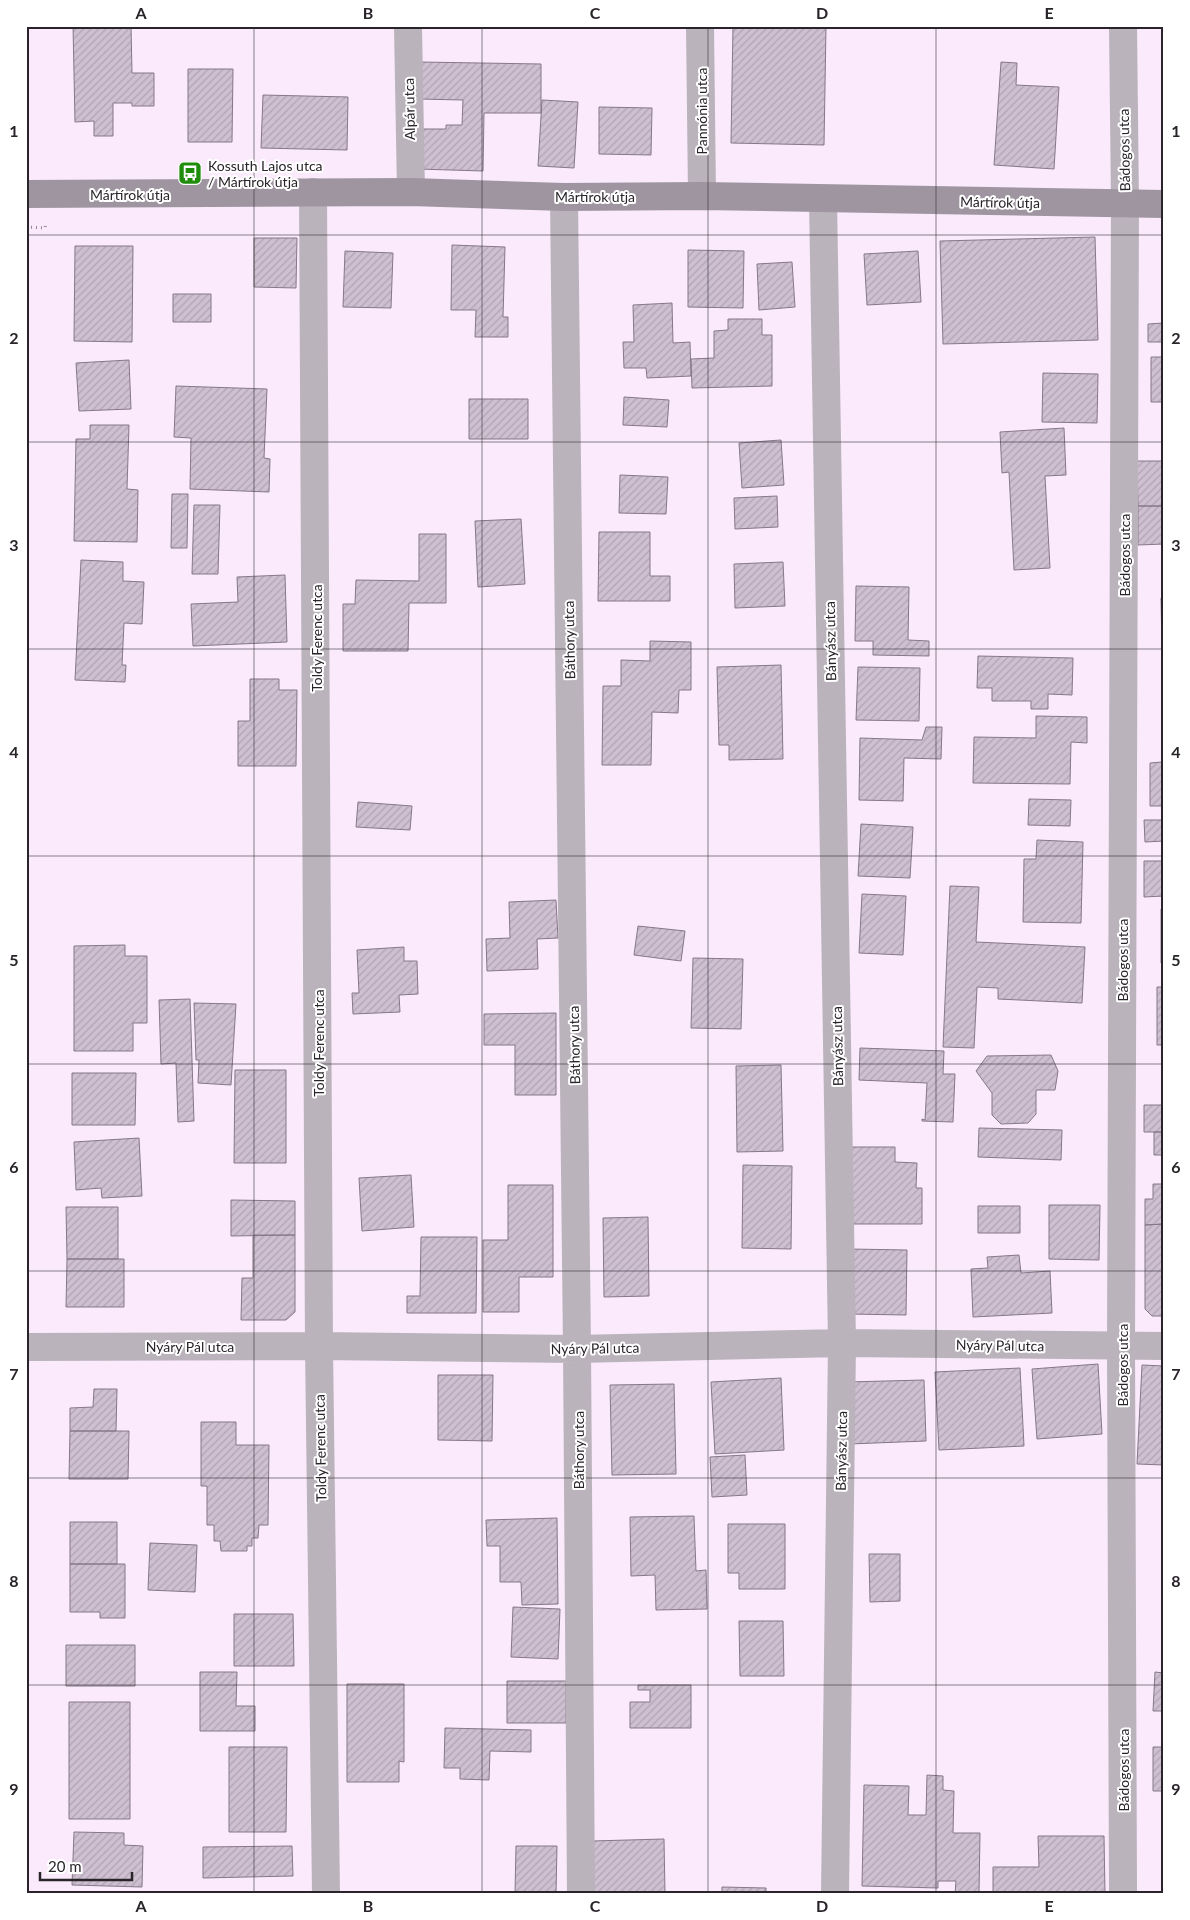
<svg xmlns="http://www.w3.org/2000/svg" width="1190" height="1920" font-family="Lato,sans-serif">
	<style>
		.building { fill: url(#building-hatch); stroke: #867888 }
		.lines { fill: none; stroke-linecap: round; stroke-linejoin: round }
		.path { stroke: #8f8591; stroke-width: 3; stroke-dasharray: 1 4; stroke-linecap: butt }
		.street { stroke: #bab3bb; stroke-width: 28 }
		.secondary { stroke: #9f95a1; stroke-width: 28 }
		.grid { fill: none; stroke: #29242a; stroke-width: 1; stroke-opacity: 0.55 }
		.labels { text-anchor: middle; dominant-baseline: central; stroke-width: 4; stroke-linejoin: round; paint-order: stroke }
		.street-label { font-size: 14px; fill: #29242a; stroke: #fff }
		.poi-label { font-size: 14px; fill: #29242a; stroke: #fff; text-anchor: start }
		.neatline { fill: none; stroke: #29242a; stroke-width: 2 }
		.grid-label { font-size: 16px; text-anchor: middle; font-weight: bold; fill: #29242a }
	</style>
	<defs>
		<pattern id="building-hatch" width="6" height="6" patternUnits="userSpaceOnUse" patternTransform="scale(1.25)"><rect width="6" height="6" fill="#cebfd1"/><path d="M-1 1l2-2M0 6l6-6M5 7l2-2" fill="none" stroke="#b1a4b4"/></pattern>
	</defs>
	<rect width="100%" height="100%" fill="#faeafc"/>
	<!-- building -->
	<path class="building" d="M 73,26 L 131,26 L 132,73 L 154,73 L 154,106 L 132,106 L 132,103 L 113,103 L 113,136 L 94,136 L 94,121 L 75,122 Z
		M 733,26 L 826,26 L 824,145 L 731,143 Z
		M 420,62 L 541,64 L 541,113 L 484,113 L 483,171 L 418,169 L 418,129 L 446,129 L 446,125 L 462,125 L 463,100 L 419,99 Z
		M 1001,62 L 1017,63 L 1016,85 L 1059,87 L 1054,169 L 994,165 Z
		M 188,69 L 233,69 L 232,142 L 188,142 Z
		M 263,95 L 348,97 L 347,150 L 261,148 Z
		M 542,100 L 578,102 L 574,168 L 538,166 Z
		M 599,107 L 652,108 L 651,155 L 599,154 Z
		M 1095,237 L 1098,340 L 943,344 L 940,241 Z
		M 254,238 L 297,238 L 296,288 L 254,287 Z
		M 452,245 L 505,247 L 503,317 L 508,317 L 508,337 L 475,337 L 476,310 L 451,310 Z
		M 75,246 L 133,246 L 132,342 L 74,341 Z
		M 688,250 L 744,251 L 743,308 L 688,307 Z
		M 345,251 L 393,253 L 391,308 L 343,307 Z
		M 918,251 L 921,302 L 867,305 L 864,254 Z
		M 792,262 L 795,307 L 759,310 L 757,264 Z
		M 173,294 L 211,294 L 211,322 L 173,322 Z
		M 672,303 L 673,343 L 690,342 L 691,376 L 647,378 L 646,368 L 624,368 L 623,342 L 634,342 L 633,305 Z
		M 728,319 L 762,319 L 762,335 L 772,335 L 772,386 L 692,388 L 691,359 L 714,358 L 714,331 L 728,330 Z
		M 1164,323 L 1164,342 L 1148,342 L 1148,324 Z
		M 1151,357 L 1164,357 L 1164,402 L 1151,402 Z
		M 129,360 L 131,409 L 79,411 L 76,363 Z
		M 1043,373 L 1098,374 L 1097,423 L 1042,422 Z
		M 176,386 L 267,389 L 264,458 L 270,459 L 269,492 L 190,489 L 191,438 L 174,437 Z
		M 624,397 L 669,400 L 667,427 L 623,425 Z
		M 469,399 L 528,399 L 528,439 L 469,439 Z
		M 90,425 L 129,425 L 127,489 L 138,490 L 137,542 L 74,541 L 76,439 L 90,439 Z
		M 1064,428 L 1066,475 L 1045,476 L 1050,568 L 1014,570 L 1009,472 L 1002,473 L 1000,432 Z
		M 781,440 L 784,485 L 742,488 L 739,443 Z
		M 1137,461 L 1164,461 L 1164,506 L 1138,506 Z
		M 620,475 L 668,477 L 666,514 L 619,513 Z
		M 172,494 L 188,494 L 187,548 L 171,548 Z
		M 777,496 L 778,527 L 735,529 L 734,498 Z
		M 194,505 L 220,505 L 218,574 L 192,574 Z
		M 1138,506 L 1164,506 L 1164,544 L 1138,545 Z
		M 521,519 L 525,584 L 478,587 L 475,521 Z
		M 599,532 L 650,532 L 650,576 L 670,576 L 670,601 L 598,601 Z
		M 419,534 L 446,534 L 446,603 L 409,603 L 408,651 L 343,651 L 343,604 L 355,604 L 356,580 L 419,581 Z
		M 81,560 L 123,562 L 123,581 L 144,582 L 142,624 L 124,623 L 122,665 L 126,665 L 125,682 L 75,680 Z
		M 783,562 L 785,606 L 735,608 L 734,564 Z
		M 285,575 L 287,642 L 193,646 L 191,604 L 238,602 L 237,577 Z
		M 856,586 L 909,587 L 908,640 L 929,641 L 929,656 L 873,655 L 873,641 L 855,641 Z
		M 1161,598 L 1164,598 L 1164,650 L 1162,650 Z
		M 650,641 L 691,642 L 691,690 L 679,690 L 678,713 L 652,712 L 651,765 L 602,765 L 603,686 L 621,686 L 621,660 L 650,661 Z
		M 978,656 L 1073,658 L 1072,695 L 1048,694 L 1048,709 L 1031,709 L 1031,701 L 992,701 L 992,688 L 977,688 Z
		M 781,665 L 783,759 L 729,760 L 729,745 L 719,745 L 717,667 Z
		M 858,667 L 920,668 L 919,721 L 856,720 Z
		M 250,679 L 279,679 L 279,690 L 297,690 L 296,766 L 238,766 L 238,721 L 250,721 Z
		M 1036,716 L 1087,717 L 1087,743 L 1071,742 L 1070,784 L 973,783 L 974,737 L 1036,738 Z
		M 926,727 L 942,727 L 941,759 L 904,758 L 903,801 L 859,800 L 860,738 L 922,740 Z
		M 1162,755 L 1164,806 L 1150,806 L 1150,763 L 1162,762 Z
		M 1029,799 L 1071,800 L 1070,826 L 1028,825 Z
		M 358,802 L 412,806 L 410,830 L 356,827 Z
		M 1144,820 L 1164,820 L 1164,841 L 1145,842 Z
		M 861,824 L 913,827 L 910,878 L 858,876 Z
		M 1037,840 L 1083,842 L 1081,923 L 1023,922 L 1024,859 L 1036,859 Z
		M 1144,861 L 1164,861 L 1164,896 L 1144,897 Z
		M 950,886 L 979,887 L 976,942 L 1085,947 L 1082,1003 L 998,999 L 998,988 L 977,987 L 974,1048 L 943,1047 Z
		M 862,894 L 906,896 L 903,955 L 859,953 Z
		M 556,900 L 558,938 L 537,939 L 538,969 L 487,971 L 486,939 L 510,938 L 509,902 Z
		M 1161,909 L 1164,909 L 1164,963 L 1161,963 Z
		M 638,926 L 685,931 L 681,961 L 634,955 Z
		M 125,945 L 125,956 L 147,956 L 147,1023 L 133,1023 L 133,1051 L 74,1051 L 74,946 Z
		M 404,947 L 404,961 L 417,961 L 418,994 L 399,995 L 400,1012 L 353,1014 L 352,993 L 359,993 L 357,950 Z
		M 693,958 L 743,959 L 741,1029 L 691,1028 Z
		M 1157,987 L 1164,987 L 1164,1045 L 1157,1045 Z
		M 190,999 L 194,1121 L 178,1122 L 176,1063 L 161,1064 L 159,1000 Z
		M 194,1003 L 236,1004 L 231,1085 L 198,1083 L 199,1060 L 196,1060 Z
		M 556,1013 L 556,1095 L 515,1095 L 515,1045 L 484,1045 L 484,1014 Z
		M 860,1048 L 944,1051 L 943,1074 L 955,1074 L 953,1122 L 922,1121 L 922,1119 L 925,1120 L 927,1083 L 859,1080 Z
		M 1051,1055 L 1058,1071 L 1055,1090 L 1036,1090 L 1036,1114 L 1028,1123 L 1001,1124 L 992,1115 L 992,1093 L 976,1071 L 987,1056 Z
		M 781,1065 L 783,1151 L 737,1152 L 736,1066 Z
		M 235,1070 L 286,1070 L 286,1163 L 234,1163 Z
		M 72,1073 L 136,1073 L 135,1125 L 72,1125 Z
		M 1144,1105 L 1164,1105 L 1164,1132 L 1144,1132 Z
		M 979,1128 L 1062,1130 L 1061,1160 L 978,1157 Z
		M 1154,1132 L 1164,1132 L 1164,1172 L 1162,1155 L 1154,1155 Z
		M 139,1138 L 142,1196 L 102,1198 L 101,1188 L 76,1190 L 74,1142 Z
		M 847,1147 L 895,1147 L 895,1162 L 917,1163 L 916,1188 L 922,1188 L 922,1224 L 847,1224 Z
		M 743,1165 L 792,1166 L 791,1249 L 742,1248 Z
		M 411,1175 L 414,1227 L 362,1231 L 359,1178 Z
		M 1153,1184 L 1164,1184 L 1164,1224 L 1145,1225 L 1145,1199 L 1153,1199 Z
		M 508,1185 L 553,1185 L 553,1277 L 519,1277 L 519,1312 L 483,1312 L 483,1240 L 508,1240 Z
		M 231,1200 L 295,1201 L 295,1235 L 231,1236 Z
		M 1049,1205 L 1100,1205 L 1099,1260 L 1049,1259 Z
		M 978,1206 L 1020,1206 L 1020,1233 L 978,1233 Z
		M 66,1207 L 118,1207 L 118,1259 L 67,1259 Z
		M 648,1217 L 649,1296 L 604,1297 L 603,1218 Z
		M 1164,1224 L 1164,1316 L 1152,1316 L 1145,1309 L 1145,1225 Z
		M 253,1235 L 295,1235 L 295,1312 L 286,1320 L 241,1320 L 242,1278 L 253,1278 Z
		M 421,1237 L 477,1237 L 476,1313 L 407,1313 L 407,1296 L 420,1296 Z
		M 850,1249 L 907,1250 L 906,1315 L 849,1314 Z
		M 1019,1255 L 1021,1273 L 1050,1271 L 1052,1313 L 973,1317 L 971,1269 L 988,1268 L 987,1257 Z
		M 67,1259 L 124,1259 L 124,1307 L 66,1307 Z
		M 1098,1364 L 1102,1434 L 1037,1439 L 1032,1369 Z
		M 1142,1365 L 1164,1366 L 1164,1465 L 1137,1464 Z
		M 1020,1368 L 1024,1446 L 939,1450 L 935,1372 Z
		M 438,1375 L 493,1375 L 492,1441 L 438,1440 Z
		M 781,1378 L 784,1450 L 715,1454 L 711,1382 Z
		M 924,1380 L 926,1441 L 849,1444 L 847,1382 Z
		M 674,1384 L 676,1474 L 612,1475 L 610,1385 Z
		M 94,1389 L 117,1389 L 116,1431 L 70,1431 L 70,1408 L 93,1407 Z
		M 201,1422 L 236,1422 L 236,1445 L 269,1445 L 268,1525 L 259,1525 L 258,1538 L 252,1538 L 252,1546 L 247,1546 L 247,1551 L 221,1551 L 220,1541 L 214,1541 L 214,1525 L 207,1525 L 207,1486 L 201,1486 Z
		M 70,1431 L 129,1431 L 128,1479 L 69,1479 Z
		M 745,1455 L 747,1495 L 712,1497 L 710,1457 Z
		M 694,1516 L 696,1571 L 706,1570 L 707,1609 L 656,1610 L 655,1575 L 631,1576 L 630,1517 Z
		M 557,1518 L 558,1604 L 522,1605 L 521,1582 L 500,1582 L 500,1546 L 487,1546 L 486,1520 Z
		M 70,1522 L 117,1522 L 117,1564 L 70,1564 Z
		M 728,1524 L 785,1524 L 785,1589 L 739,1589 L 739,1573 L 728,1573 Z
		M 150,1543 L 197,1545 L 195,1592 L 148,1590 Z
		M 869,1554 L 900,1554 L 900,1601 L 870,1602 Z
		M 70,1564 L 125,1564 L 125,1618 L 100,1618 L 100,1612 L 70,1612 Z
		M 513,1607 L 560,1609 L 558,1659 L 511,1657 Z
		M 234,1614 L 293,1614 L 294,1666 L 234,1666 Z
		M 739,1621 L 783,1621 L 784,1676 L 740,1676 Z
		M 66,1645 L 135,1645 L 135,1686 L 66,1686 Z
		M 200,1672 L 237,1672 L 236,1706 L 255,1706 L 255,1731 L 200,1731 Z
		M 1155,1672 L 1164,1673 L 1164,1711 L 1153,1711 Z
		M 507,1681 L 566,1681 L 566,1723 L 507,1723 Z
		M 347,1684 L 404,1684 L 404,1762 L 399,1761 L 399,1782 L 347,1782 Z
		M 638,1685 L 691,1685 L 691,1728 L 630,1728 L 630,1702 L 650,1702 L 650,1690 L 638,1690 Z
		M 69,1702 L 130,1702 L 130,1819 L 69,1819 Z
		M 445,1728 L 531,1730 L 531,1752 L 490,1751 L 489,1780 L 460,1779 L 460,1768 L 444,1768 Z
		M 1164,1729 L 1164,1791 L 1153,1791 L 1153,1747 L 1163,1747 Z
		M 229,1747 L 287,1747 L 286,1832 L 229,1832 Z
		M 927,1775 L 943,1776 L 943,1790 L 954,1791 L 953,1833 L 980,1833 L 979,1894 L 955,1894 L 956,1881 L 938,1881 L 938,1888 L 862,1886 L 864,1785 L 909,1786 L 908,1815 L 926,1815 Z
		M 74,1832 L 124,1833 L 124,1845 L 143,1846 L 142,1887 L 72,1885 Z
		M 1038,1836 L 1104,1836 L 1105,1894 L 993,1894 L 993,1867 L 1039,1867 Z
		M 664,1839 L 665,1894 L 594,1894 L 592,1841 Z
		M 292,1846 L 293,1876 L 203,1878 L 203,1847 Z
		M 516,1846 L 557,1846 L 556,1894 L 515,1894 Z
		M 722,1887 L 766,1888 L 766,1894 L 722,1894 Z"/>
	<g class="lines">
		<!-- path -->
		<path class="path" d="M 26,227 L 45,228 L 46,223"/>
		<!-- street -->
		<path class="street" d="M 408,26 L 411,192
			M 700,26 L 702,196
			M 313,192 L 319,1346 L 326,1894
			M 564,197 L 577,1349 L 581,1894
			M 823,199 L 842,1343 L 835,1894
			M 26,1347 L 319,1346 L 577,1349 L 842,1343 L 1164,1346
			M 1123,1894 L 1121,1346 L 1125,204 L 1123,26"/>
		<!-- secondary -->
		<path class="secondary" d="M 26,194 L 411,192 L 564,197 L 702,196 L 1164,204"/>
	</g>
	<!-- grid -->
	<path class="grid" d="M 254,26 L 254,1894M 482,26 L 482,1894M 708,26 L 708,1894M 936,26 L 936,1894M 26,235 L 1164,235M 26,442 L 1164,442M 26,649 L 1164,649M 26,856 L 1164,856M 26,1064 L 1164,1064M 26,1271 L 1164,1271M 26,1478 L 1164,1478M 26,1685 L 1164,1685"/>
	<!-- icons -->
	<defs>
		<g id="bus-square" transform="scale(1.25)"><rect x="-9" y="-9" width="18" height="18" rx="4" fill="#208c0c" stroke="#fff"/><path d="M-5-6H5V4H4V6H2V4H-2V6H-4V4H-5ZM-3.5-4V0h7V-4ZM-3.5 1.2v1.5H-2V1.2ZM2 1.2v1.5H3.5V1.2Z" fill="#fff"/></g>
	</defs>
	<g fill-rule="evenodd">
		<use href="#bus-square" x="190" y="173"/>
	</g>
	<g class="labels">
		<!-- street labels -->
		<g class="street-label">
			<text transform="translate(409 109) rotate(-91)">Alpár utca</text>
			<text transform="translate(701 111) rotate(-90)">Pannónia utca</text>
			<text transform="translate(1124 150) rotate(-91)">Bádogos utca</text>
			<text x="130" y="194">Mártírok útja</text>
			<text x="595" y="196">Mártírok útja</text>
			<text transform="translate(1000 202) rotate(1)">Mártírok útja</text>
			<text transform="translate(1124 555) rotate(-90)">Bádogos utca</text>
			<text transform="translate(316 638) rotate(-90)">Toldy Ferenc utca</text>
			<text transform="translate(569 640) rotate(-91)">Báthory utca</text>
			<text transform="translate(830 641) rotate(-91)">Bányász utca</text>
			<text transform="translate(1122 960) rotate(-90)">Bádogos utca</text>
			<text transform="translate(318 1043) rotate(-90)">Toldy Ferenc utca</text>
			<text transform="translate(574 1045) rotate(-91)">Báthory utca</text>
			<text transform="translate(837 1046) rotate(-91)">Bányász utca</text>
			<text transform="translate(1000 1345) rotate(1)">Nyáry Pál utca</text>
			<text x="190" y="1346">Nyáry Pál utca</text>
			<text transform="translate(595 1348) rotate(-1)">Nyáry Pál utca</text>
			<text transform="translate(1122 1365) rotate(-90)">Bádogos utca</text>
			<text transform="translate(320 1448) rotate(-91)">Toldy Ferenc utca</text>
			<text transform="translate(578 1450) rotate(-90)">Báthory utca</text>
			<text transform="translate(841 1451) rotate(-89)">Bányász utca</text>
			<text transform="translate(1123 1770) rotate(-90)">Bádogos utca</text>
		</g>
		<!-- poi labels -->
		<g class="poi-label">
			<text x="208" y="165">Kossuth Lajos utca<tspan x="208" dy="16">/ Mártírok útja</tspan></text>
		</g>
	</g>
	<!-- border -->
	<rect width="1190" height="1920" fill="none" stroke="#ffffff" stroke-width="55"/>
	<!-- scale -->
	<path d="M40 1872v8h92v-8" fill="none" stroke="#29242a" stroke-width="2.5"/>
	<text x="48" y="1872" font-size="15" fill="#29242a" stroke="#ffffff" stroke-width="4" paint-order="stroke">20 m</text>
	<rect x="28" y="28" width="1134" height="1864" class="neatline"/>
	<g class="grid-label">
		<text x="141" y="19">A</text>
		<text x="368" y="19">B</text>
		<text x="595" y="19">C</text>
		<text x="822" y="19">D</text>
		<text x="1049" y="19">E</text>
		<text x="14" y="137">1</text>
		<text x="1176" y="137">1</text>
		<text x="14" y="344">2</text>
		<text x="1176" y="344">2</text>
		<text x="14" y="551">3</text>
		<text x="1176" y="551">3</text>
		<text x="14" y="758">4</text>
		<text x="1176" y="758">4</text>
		<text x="14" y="966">5</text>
		<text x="1176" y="966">5</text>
		<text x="14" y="1173">6</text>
		<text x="1176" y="1173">6</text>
		<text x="14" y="1380">7</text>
		<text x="1176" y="1380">7</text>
		<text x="14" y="1587">8</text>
		<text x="1176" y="1587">8</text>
		<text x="14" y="1795">9</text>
		<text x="1176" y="1795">9</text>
		<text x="141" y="1912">A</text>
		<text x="368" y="1912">B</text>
		<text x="595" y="1912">C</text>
		<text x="822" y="1912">D</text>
		<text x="1049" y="1912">E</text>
	</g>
</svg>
